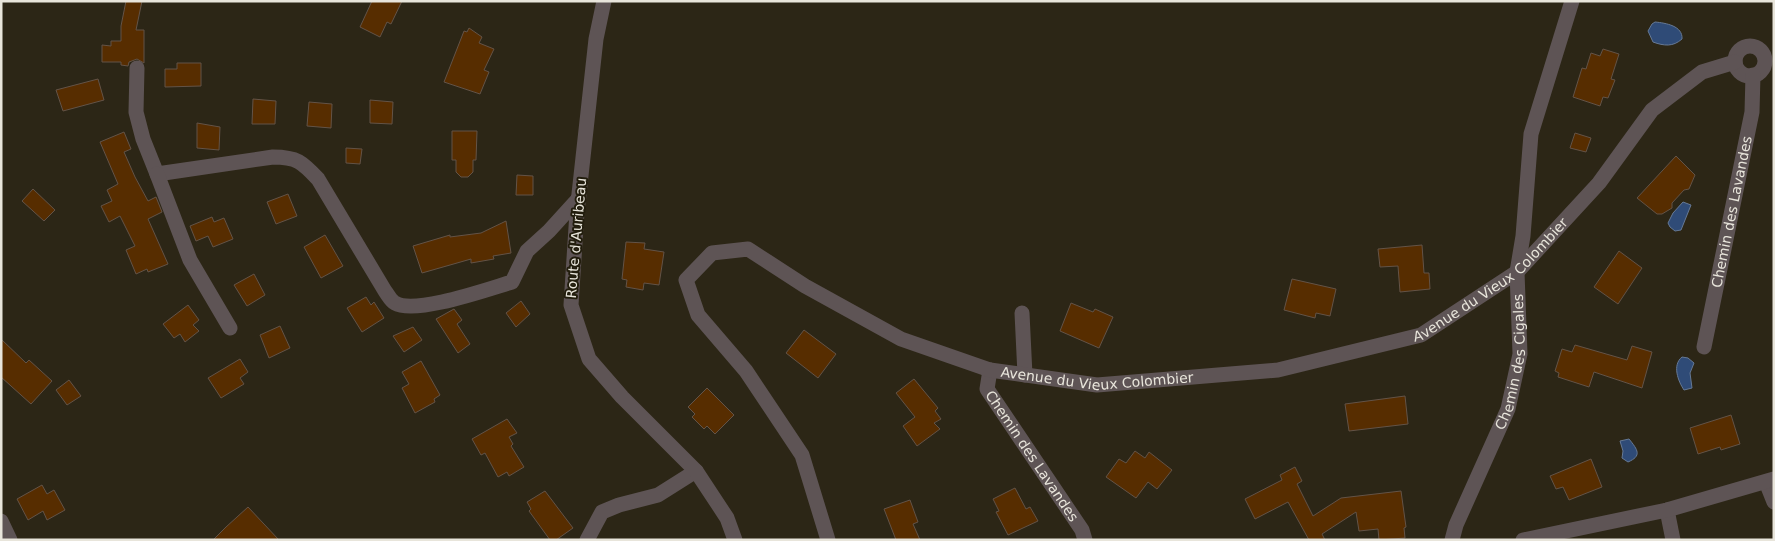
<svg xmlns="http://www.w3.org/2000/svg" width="1775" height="541" font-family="'DejaVu Sans',sans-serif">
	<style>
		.water { fill: #2f4b77; stroke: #667995 }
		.building { fill: #572d00; stroke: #635347 }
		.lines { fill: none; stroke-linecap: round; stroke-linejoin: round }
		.minor { stroke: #5e5455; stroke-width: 15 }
		.tertiary { stroke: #5e5455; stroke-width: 15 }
		.labels { text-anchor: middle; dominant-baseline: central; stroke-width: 4; stroke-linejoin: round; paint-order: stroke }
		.street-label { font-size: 14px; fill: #e8e5db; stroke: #221d0d }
	</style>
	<rect width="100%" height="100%" fill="#2c2616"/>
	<!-- water -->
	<path class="water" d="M 1655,22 C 1666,23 1683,26 1682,39 C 1673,47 1664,46 1653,42 L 1648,31 L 1652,24 Z
		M 1683,202 L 1691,205 L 1681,230 L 1675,231 L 1670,227 L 1668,223 L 1673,213 Z
		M 1682,357 L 1688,358 L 1694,363 L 1690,373 L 1692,388 L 1684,390 C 1678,381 1672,365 1682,357 Z
		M 1629,439 C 1638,450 1642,456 1628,462 L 1622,458 L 1623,451 L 1620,441 Z"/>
	<!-- building -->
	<path class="building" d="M 126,1 L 142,1 L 136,30 L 144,30 L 144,63 L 137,59 L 129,62 L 128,66 L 121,65 L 121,62 L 102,62 L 102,45 L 111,46 L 111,41 L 121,41 L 121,26 Z
		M 372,1 L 402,1 L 391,24 L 387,22 L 380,37 L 360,27 Z
		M 469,28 L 482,37 L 479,43 L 494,49 L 484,70 L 489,72 L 480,94 L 444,82 L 464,31 L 467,32 Z
		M 1603,49 L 1619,54 L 1611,79 L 1615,80 L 1608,98 L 1603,97 L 1600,106 L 1573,97 L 1582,68 L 1586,69 L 1591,53 L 1600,56 Z
		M 177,63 L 201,63 L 201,86 L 165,87 L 165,69 L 177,69 Z
		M 98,79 L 104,100 L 63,111 L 56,90 Z
		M 253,99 L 276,101 L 275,124 L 252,124 Z
		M 370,100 L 393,102 L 392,124 L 370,123 Z
		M 309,102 L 332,104 L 331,128 L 307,126 Z
		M 197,123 L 220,127 L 219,150 L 197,148 Z
		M 452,131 L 477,131 L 476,160 L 473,160 L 473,172 L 468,177 L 461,177 L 456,172 L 456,160 L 452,160 Z
		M 124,132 L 131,149 L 124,152 L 135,177 L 148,201 L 156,197 L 162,212 L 148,219 L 168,264 L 148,272 L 147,269 L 136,274 L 126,250 L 135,246 L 120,216 L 109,222 L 101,206 L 112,201 L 107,190 L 118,184 L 100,142 Z
		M 1575,133 L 1591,138 L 1586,152 L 1570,148 Z
		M 346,148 L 362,149 L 360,164 L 346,163 Z
		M 1676,156 L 1695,175 L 1689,189 L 1684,190 L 1672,203 L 1672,208 L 1662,214 L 1657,214 L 1637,198 Z
		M 517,175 L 533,176 L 533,195 L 516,195 Z
		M 33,189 L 55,210 L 44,221 L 22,201 Z
		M 288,194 L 297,216 L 276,224 L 267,202 Z
		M 212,217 L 214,222 L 224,218 L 233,239 L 213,247 L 208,236 L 196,241 L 190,226 Z
		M 506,221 L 511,253 L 493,256 L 494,259 L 471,263 L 471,259 L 422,273 L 413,246 L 450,235 L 450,237 L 481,233 Z
		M 325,235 L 343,266 L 321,278 L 304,247 Z
		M 626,242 L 645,243 L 644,249 L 664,252 L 659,285 L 644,283 L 643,290 L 626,287 L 627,280 L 622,279 Z
		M 1422,245 L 1424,273 L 1429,273 L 1430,289 L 1400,292 L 1398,266 L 1380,267 L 1378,249 Z
		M 1619,251 L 1642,268 L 1618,304 L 1594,287 Z
		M 254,274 L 265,295 L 247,306 L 234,285 Z
		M 1292,279 L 1336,289 L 1330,316 L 1316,313 L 1315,318 L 1284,310 Z
		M 366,297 L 371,305 L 374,302 L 384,318 L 362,332 L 347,308 Z
		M 521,301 L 530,314 L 516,327 L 506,313 Z
		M 1071,303 L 1093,312 L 1095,309 L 1113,317 L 1099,348 L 1060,331 Z
		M 188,305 L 199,320 L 193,325 L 199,331 L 185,342 L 180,334 L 174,338 L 163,324 Z
		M 454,309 L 462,320 L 457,324 L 470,344 L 458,353 L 436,319 Z
		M 280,326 L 290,348 L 269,358 L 260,335 Z
		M 413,327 L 422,340 L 404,352 L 393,336 Z
		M 804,330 L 836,354 L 818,378 L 786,353 Z
		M 1,339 L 26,363 L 29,360 L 52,381 L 31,404 L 1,377 Z
		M 1575,345 L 1627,360 L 1632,346 L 1652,352 L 1642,388 L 1594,372 L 1589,387 L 1558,377 L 1559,373 L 1555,371 L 1562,349 L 1572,352 Z
		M 240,359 L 248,372 L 240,378 L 244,384 L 221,398 L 208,378 Z
		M 421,361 L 440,395 L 434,399 L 435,402 L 415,413 L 402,388 L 409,384 L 402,372 Z
		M 914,379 L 938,408 L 935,411 L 941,419 L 934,423 L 940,429 L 917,446 L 903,426 L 915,417 L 896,393 Z
		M 69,380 L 81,396 L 67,405 L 56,390 Z
		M 707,388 L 734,415 L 715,434 L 707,426 L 704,429 L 692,417 L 695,414 L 688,407 Z
		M 1405,396 L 1408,424 L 1349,431 L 1345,404 Z
		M 1731,415 L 1740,444 L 1721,450 L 1720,447 L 1698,454 L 1690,428 Z
		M 507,419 L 517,433 L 509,437 L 513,444 L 511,446 L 524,467 L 509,476 L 507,472 L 498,477 L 485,453 L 481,455 L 472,439 Z
		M 1135,451 L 1145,458 L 1149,452 L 1172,470 L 1157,489 L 1148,482 L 1136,498 L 1106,477 L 1119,459 L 1126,463 Z
		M 1591,459 L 1602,487 L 1569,500 L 1563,487 L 1556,489 L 1550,476 Z
		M 1295,467 L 1302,481 L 1297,484 L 1313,516 L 1341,498 L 1401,491 L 1406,527 L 1404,528 L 1405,538 L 1379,540 L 1378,529 L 1359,531 L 1356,512 L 1322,534 L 1325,540 L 1309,540 L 1288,502 L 1255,519 L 1245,499 L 1282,480 L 1280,475 Z
		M 42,485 L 47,494 L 54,490 L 65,510 L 47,520 L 43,511 L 28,520 L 17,499 Z
		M 1015,488 L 1026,509 L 1030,507 L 1038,521 L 1008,535 L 996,512 L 999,511 L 993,499 Z
		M 545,491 L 573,528 L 556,540 L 550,540 L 529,511 L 531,509 L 527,502 Z
		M 910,500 L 918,522 L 913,524 L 920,540 L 896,540 L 884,509 Z
		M 248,507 L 279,540 L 213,540 L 226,527 Z"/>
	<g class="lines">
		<!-- minor -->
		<g class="minor">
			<circle cx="1750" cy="61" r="15"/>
			<path d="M 137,68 L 136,112 L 143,139 L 157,174 L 273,157 C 297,157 302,162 318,179 L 385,291 C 388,295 391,301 395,303 C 415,315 488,289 512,282 L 527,251 L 549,231 L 579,198"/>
			<path d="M 157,174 L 190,260 L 230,328"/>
			<path d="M 1022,313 L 1025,375"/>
			<path id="s1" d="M 1704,347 L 1752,112 L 1753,75"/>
			<path id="s2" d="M 990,370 L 987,389 L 1082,530 L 1085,540"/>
			<path d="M 1766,482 L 1774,502"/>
			<path d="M 1667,510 L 1673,540"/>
			<path d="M 1,521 L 10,540"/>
			<path d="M 587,540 L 602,512 L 619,505 L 658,495 L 696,471"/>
			<path id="s3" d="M 828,540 L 802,455 L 746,371 L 698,315 L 686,280 L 712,253 L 748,249 L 805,286 L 901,339 L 990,370 L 1097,385 L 1278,370 L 1421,335 L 1517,272 L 1599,183 L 1652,110 L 1702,72 L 1735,62"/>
			<path id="s4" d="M 1452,540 L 1456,525 L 1508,409 L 1520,354 L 1517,272 L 1523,236 L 1531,134 L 1572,1"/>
			<path d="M 1523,540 L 1667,510 L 1774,479"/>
		</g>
		<!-- tertiary -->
		<path class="tertiary" d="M 604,1 L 596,39 L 577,212 L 571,305 L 589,359 L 622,397 L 696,471 L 727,518 L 735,540"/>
	</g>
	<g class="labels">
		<!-- street labels -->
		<g class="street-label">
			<text stroke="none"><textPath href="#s1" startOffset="138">Chemin des Lavandes</textPath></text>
			<text transform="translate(576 238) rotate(-85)">Route d'Auribeau</text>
			<text stroke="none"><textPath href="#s3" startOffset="1172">Avenue du Vieux Colombier</textPath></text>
			<text stroke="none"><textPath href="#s4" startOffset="190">Chemin des Cigales</textPath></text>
			<text stroke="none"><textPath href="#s3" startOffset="754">Avenue du Vieux Colombier</textPath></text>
			<text stroke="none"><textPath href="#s2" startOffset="100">Chemin des Lavandes</textPath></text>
		</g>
	</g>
	<!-- border -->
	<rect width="1775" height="541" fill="none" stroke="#e8e5db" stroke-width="5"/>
</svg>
